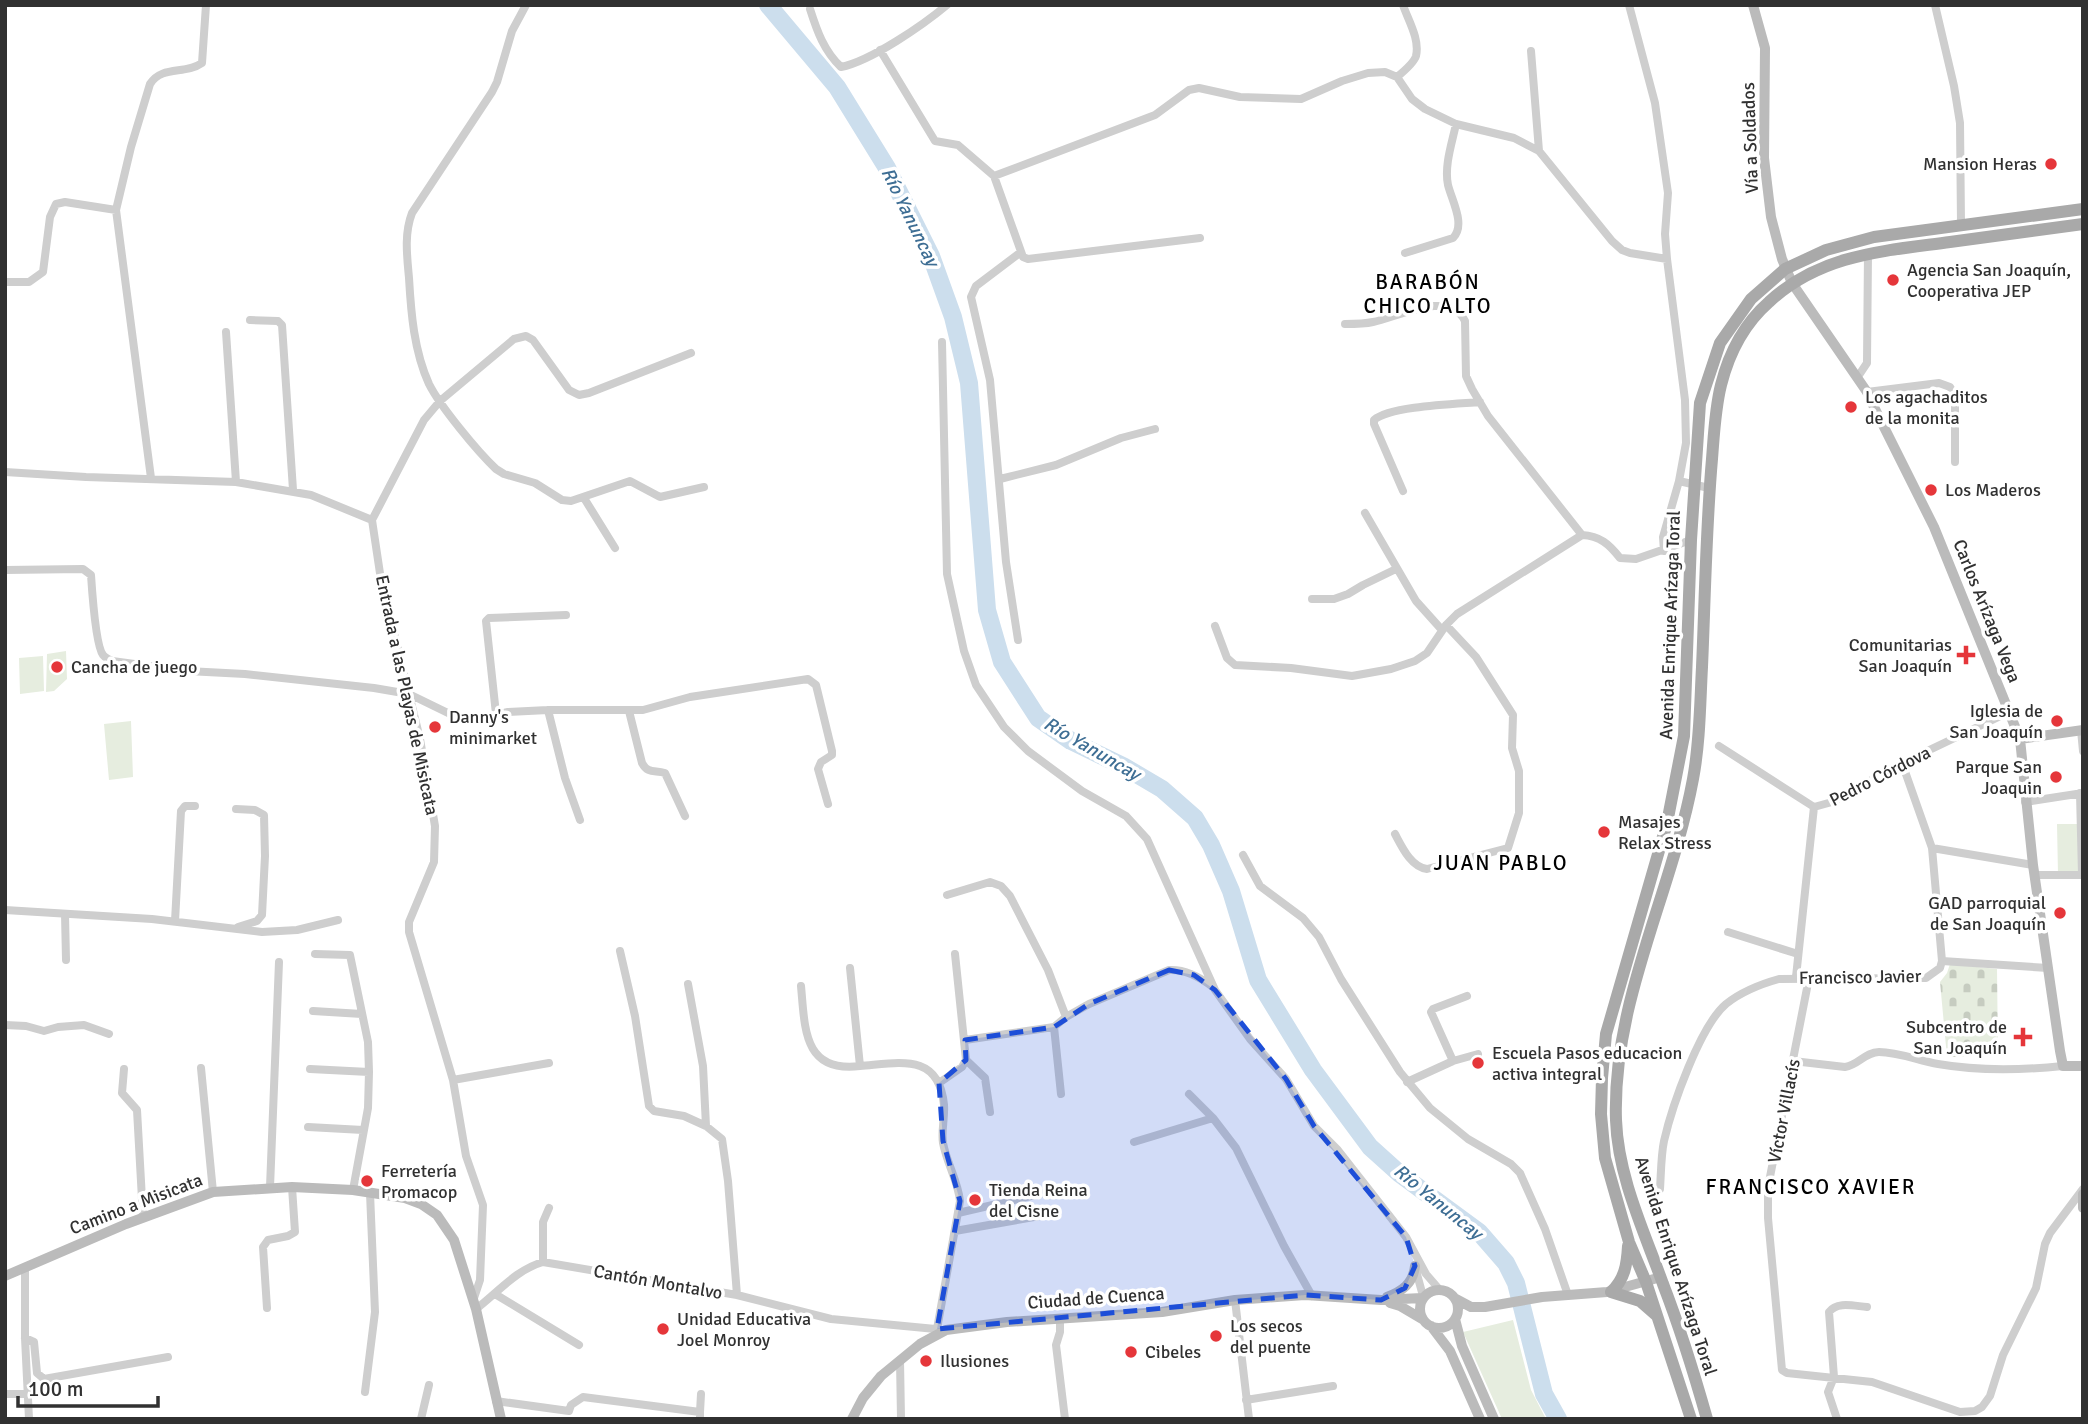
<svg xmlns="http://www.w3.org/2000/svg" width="2088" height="1424" font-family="Signika,sans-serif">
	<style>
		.green { fill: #e6eddf }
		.cemetery { fill: url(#cemetery-stones) }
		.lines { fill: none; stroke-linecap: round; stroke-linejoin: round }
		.river { stroke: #ccdeed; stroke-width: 18 }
		.street { stroke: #cecece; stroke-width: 8 }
		.secondary { stroke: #bbb; stroke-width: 10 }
		.primary { stroke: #a9a9a9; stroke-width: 12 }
		.marked { fill: #1d4ed8; fill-opacity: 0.2; stroke: #1d4ed8; stroke-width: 5; stroke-dasharray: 14 9; stroke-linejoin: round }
		.poi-dot { fill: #e5363a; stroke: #fff; stroke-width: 2.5 }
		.labels { text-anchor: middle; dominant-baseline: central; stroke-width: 7; stroke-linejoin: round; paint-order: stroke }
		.street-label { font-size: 18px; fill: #313131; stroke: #fff }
		.poi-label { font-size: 18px; fill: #313131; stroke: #fff; text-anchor: start }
		.water-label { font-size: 19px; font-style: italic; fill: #3e6e94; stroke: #fff }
		.quarter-label { font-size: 21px; letter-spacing: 2px; fill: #000; stroke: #fff }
	</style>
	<defs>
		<pattern id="cemetery-stones" width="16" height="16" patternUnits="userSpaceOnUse" patternTransform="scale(1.75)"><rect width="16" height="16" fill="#e6eddf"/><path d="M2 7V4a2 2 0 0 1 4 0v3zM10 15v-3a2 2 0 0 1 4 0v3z" fill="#c6ccc0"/></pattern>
	</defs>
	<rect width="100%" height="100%" fill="#fff"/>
	<!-- green -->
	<path class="green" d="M 66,651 L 67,679 L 54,691 L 46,692 L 47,654 Z
		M 43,656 L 44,691 L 20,694 L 19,658 Z
		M 131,721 L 133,777 L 109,780 L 104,724 Z
		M 2057,824 L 2079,824 L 2082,873 L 2058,875 Z
		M 1513,1320 L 1531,1390 L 1546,1419 L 1502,1419 L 1463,1332 Z"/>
	<!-- cemetery -->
	<path class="cemetery" d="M 1950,964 L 1997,969 L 1998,1056 L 1947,1057 L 1940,982 L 1947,973 Z"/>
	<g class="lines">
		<!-- river -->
		<path class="river" d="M 768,5 L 837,87 L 887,168 L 931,256 L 953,317 L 969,383 L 987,610 L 1002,662 L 1038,718 L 1071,741 L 1123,766 L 1162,789 L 1195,818 L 1211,845 L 1231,891 L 1258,980 L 1313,1070 L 1370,1147 L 1400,1174 L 1479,1232 L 1506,1263 L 1516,1283 L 1544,1394 L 1558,1419"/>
		<!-- street -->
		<path class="street" d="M 526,5 L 512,31 L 497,82 L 492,92 L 412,213 C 404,234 407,256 409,278 C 411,313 414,351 429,384 C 440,406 477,451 496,469 L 504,474 L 535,483 L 562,500 L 571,501 L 630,481 L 660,497 L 704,487
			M 1629,5 L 1655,103 L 1668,193 L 1665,234 L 1667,259 L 1685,400 L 1686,443 L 1679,481 L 1709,488
			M 1935,5 L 1954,86 L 1960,123 L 1961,224
			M 810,9 C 817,31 824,51 841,67 C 871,61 923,25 947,5
			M 880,50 L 935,141 L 958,145 L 994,176 L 1155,115 L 1189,90 L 1199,88 L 1240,97 L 1301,99 L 1342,81 L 1368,73 L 1385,72 L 1397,77 L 1412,99 L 1425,109 L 1456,124 L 1514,138 L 1539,151 L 1612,241 L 1622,250 L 1630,253 L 1667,259
			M 1531,51 L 1539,151
			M 1397,77 C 1403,72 1414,63 1416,56 C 1420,39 1408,20 1403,5
			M 994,176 L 1023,257 L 1028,259 L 1200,238
			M 116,210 L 151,478
			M 1405,253 L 1453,238 C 1466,225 1452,201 1448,185 C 1444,166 1452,143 1456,124
			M 5,282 L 29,282 L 43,272 L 50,217 L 56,204 L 65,202 L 116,210 L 131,147 L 150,84 C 162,65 185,75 202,63 L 206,5
			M 250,320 L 278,321 L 282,325 L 293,490
			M 1345,324 C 1354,324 1364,324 1373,322 C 1398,317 1450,289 1465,321 L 1466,376 L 1472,389 L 1488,416 L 1582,535
			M 226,332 L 236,482
			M 942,342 L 947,574 L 964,651 L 976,685 L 1004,727 L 1028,751 L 1082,791 L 1126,816 L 1147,839 L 1215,990 L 1250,1039 L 1286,1079 L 1314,1126 L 1337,1149 L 1406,1237 L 1426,1274 L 1439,1289
			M 1857,378 L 1867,363 L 1868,253
			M 1867,392 L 1939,383 L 1950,387 L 1955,396 L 1955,462
			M 5,472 L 86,477 L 236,482 L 311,495 L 372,520
			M 1000,479 L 1056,465 L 1121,438 L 1155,429
			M 1403,491 L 1374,424 L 1374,420 C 1390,406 1457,404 1480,402
			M 584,498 L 615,548
			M 1365,513 L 1416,601 L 1442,630
			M 1664,551 L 1663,537 L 1679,481
			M 5,570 L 83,569 L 91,575 C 92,590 96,646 103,655 C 105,658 109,659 112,661 L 187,671 L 245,674 L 374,688 L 409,694 L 448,713 L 465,717 L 482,718 L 508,712 L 548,710 L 643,710 L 690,697 L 808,679 L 816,685 L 832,751 L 832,755 L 821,762 L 818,769 L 828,804
			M 1312,599 L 1334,599 L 1348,594 L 1363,585 L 1396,569
			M 1215,626 L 1227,658 L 1235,665 L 1291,668 L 1352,676 L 1391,669 L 1415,661 L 1427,653 L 1446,625 L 1457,614 L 1582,535 C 1600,536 1609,544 1620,558 L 1636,559 L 1691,540
			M 1018,640 L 1006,562 L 990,380 L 971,297 L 976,286 L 1021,252
			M 548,710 L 565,778 L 580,820
			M 629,711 L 642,763 C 648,774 654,770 665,773 L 685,816
			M 496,714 L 486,621 L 489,618 L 566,615
			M 2081,730 L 2083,751
			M 1719,746 L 1814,807 L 1832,802 L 1902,763 L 2009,712
			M 2025,802 L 2083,793
			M 236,809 L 255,810 L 264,815 L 265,856 L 262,915 L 257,921 L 238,927
			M 1395,834 C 1402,847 1411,867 1427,869 L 1508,848 L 1519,813 L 1519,771 L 1512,748 L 1513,715 L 1476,657 L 1446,625
			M 1932,848 L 2033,865
			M 1243,855 L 1260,886 L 1303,918 L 1319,937 L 1341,979 L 1400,1072 L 1430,1108 L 1468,1139 L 1511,1164 L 1520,1173 L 1545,1229 L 1568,1295
			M 2034,875 L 2082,875 L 2080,793
			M 947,895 L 990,882 L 1001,886 L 1010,896 L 1048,970 L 1066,1017 L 1054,1027 L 965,1040
			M 5,910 L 152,919 L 262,932 L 297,930 L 338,920
			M 65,914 L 66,960
			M 175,921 L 181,811 L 185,806 L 195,806
			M 1728,932 L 1798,954
			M 620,951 L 635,1016 L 649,1106 L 654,1111 L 684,1116 L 706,1126 L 722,1139 L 728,1181 L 737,1295
			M 315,954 L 350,955 L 368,1042 L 369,1072 L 368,1108 L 353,1190
			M 1942,961 L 2048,968
			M 850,968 L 860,1066 C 899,1063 939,1052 944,1105 C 945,1118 941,1131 943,1143 C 947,1164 958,1181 960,1201 L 937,1329
			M 1796,977 L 1814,807
			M 1809,978 L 1768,1187 L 1768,1218 L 1782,1370 L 1787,1373 L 1872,1382 L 1960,1412 L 1975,1411 L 1982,1407 L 1990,1396 L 2003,1355 L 2036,1288 L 2045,1244 L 2050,1233 L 2083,1189
			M 688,984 L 703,1066 L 706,1126
			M 801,986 C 805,1028 803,1073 860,1066
			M 313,1011 L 362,1014
			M 1066,1017 L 1089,1004 L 1169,970 C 1185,969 1200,977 1213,987
			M 5,1025 L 26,1026 L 44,1031 L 58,1027 L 84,1025 L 109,1034
			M 1054,1027 L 1061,1094
			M 966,1060 L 985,1078 L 990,1112
			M 1453,1061 L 1431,1012 L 1433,1009 L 1467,996
			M 1793,1061 L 1845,1067 C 1859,1065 1865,1052 1879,1052 C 1899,1052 1919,1061 1938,1064 C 1978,1071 2023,1070 2063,1066
			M 201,1068 L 213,1192
			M 124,1069 L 122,1093 L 137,1110 L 143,1217
			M 310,1069 L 369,1072
			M 453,1080 L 549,1063
			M 1407,1082 L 1453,1061 L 1478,1054
			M 939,1083 L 962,1067 L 966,1060 L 955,954
			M 1189,1094 L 1213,1118 L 1236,1148 L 1284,1246 L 1312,1296
			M 308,1127 L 363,1130
			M 1134,1142 L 1213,1118
			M 270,1187 L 279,962
			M 1660,1189 C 1661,1174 1661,1155 1664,1141 C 1672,1106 1700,1026 1726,1004 C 1741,992 1761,984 1779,979 L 1926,978 L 1940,968 L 1942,961 L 1932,848 L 1902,763
			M 958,1213 L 1044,1193
			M 955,1231 L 1051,1214
			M 543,1262 L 543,1222 L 549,1208
			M 1415,1267 L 1423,1296
			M 25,1269 L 25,1338 L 29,1419
			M 495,1294 L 579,1345
			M 1235,1300 L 1249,1419
			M 473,1301 L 480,1280 L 483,1205 L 466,1156 L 453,1080 L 409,932 L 409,922 L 434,862 L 435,826 L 420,739 L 381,580 L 372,520 L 424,420 L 440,401 L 514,339 L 526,336 L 533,340 L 569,390 L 579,395 L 589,393 L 691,353
			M 267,1308 L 263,1247 L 268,1240 L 288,1236 L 295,1232 L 292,1187
			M 476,1309 C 497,1293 517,1269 543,1262 L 737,1295 L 831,1319 L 946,1330
			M 1060,1319 L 1060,1332 L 1056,1345 L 1065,1419
			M 25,1338 L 34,1342 L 37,1373 L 44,1379 L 168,1357
			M 900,1360 L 901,1419
			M 365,1392 L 375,1312 L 370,1193
			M 5,1394 L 26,1394
			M 1246,1400 L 1333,1386
			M 496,1401 L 569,1411
			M 569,1411 L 571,1405 L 583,1397 L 700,1412 L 700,1419
			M 700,1412 L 701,1394
			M 421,1419 L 429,1385
			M 1837,1419 L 1828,1392 L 1834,1377 L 1829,1312 C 1837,1301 1854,1306 1867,1307"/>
		<!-- secondary -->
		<path class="secondary" d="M 1753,5 L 1765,48 L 1764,158 L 1771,217 L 1782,259 L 1792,283 L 1867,392 L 1875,409 L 1934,527 L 2020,739 L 2033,865 L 2060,1051 L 2063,1066 L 2083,1066
			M 2020,739 L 2083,730
			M 2083,1194 L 2083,1208
			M 5,1276 L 126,1224 L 213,1192 L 292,1187 L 353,1190 L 405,1198 L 421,1204 L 437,1215 L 454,1240 L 476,1309 L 501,1419
			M1420 1309a19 19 0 1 1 38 0a19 19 0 1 1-38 0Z
			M 1387,1297 C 1402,1291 1413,1284 1415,1266
			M 1456,1299 L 1471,1307 L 1485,1307 L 1542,1297 L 1607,1292 L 1661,1277
			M 1390,1303 L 1400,1306 L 1422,1319
			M 1455,1319 L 1462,1346 L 1494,1419
			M 1431,1326 L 1450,1351 L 1480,1419
			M 852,1419 L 863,1398 L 881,1376 L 920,1344 L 946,1330 L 1007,1322 L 1162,1312 L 1235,1300 L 1305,1295 L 1381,1300 L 1422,1298"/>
		<!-- primary -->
		<path class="primary" d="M 1611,1292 L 1640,1301 L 1656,1315
			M 1611,1292 C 1625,1279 1627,1264 1628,1246
			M 1691,1419 L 1646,1282 L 1629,1242 L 1605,1158 L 1601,1114 L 1602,1078 L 1606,1034 L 1667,823 L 1684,736 L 1691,540 L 1700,403 L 1720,343 L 1751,299 L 1785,269 L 1826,250 L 1874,237 L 2083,209
			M 1707,1419 C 1694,1373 1680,1328 1663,1284 C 1644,1231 1618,1177 1616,1120 C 1612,1001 1672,893 1693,779 C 1700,742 1700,704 1702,667 C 1705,598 1706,528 1712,459 C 1714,434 1715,409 1721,385 C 1729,353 1745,323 1769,302 C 1821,254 1884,251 1950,242 C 1994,236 2038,230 2083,224"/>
	</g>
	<!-- marked area -->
	<path class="marked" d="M 1169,970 L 1194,975 L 1215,990 L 1286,1079 L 1314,1126 L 1406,1237 L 1415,1266 L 1405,1288 L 1381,1300 L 1305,1295 L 937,1329 L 960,1201 L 943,1141 L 939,1083 L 966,1060 L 965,1040 L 1054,1027 L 1089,1004 Z"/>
	<!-- markers -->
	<g class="poi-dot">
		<circle cx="2051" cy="164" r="7"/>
		<circle cx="1893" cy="280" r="7"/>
		<circle cx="1851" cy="407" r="7"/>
		<circle cx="1931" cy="490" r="7"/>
		<path d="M1962.5 644.5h7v7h7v7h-7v7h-7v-7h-7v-7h7z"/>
		<circle cx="57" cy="667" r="7"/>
		<circle cx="2057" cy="721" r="7"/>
		<circle cx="435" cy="727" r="7"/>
		<circle cx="2056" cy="777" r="7"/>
		<circle cx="1604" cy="832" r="7"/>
		<circle cx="2060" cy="913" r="7"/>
		<path d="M2019.5 1026.5h7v7h7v7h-7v7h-7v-7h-7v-7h7z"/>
		<circle cx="1478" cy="1063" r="7"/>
		<circle cx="367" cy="1181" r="7"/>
		<circle cx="975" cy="1200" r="7"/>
		<circle cx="663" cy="1329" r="7"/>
		<circle cx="1216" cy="1336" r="7"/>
		<circle cx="1131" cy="1352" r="7"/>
		<circle cx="926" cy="1361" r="7"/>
	</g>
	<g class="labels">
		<!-- street labels -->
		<g class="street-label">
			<text transform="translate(1750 138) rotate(-92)">Vía a Soldados</text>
			<text transform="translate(1987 611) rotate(68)">Carlos Arízaga Vega</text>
			<text transform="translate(1670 625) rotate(-88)">Avenida Enrique Arízaga Toral</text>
			<text transform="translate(407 695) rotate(78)">Entrada a las Playas de Misicata</text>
			<text transform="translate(1880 776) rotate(-27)">Pedro Córdova</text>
			<text transform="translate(1860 977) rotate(-1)">Francisco Javier</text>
			<text transform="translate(1784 1111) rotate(-79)">Víctor Villacís</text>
			<text transform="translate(136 1204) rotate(-21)">Camino a Misicata</text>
			<text transform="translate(1676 1266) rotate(72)">Avenida Enrique Arízaga Toral</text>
			<text transform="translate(658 1282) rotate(10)">Cantón Montalvo</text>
			<text transform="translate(1096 1298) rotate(-4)">Ciudad de Cuenca</text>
		</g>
		<!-- poi labels -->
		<g class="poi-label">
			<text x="2037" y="164" text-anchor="end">Mansion Heras</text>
			<text x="1907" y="270">Agencia San Joaquín,<tspan x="1907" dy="21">Cooperativa JEP</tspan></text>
			<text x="1865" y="397">Los agachaditos<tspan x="1865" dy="21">de la monita</tspan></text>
			<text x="1945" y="490">Los Maderos</text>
			<text x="1952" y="645" text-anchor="end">Comunitarias<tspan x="1952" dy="21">San Joaquín</tspan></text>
			<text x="71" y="667">Cancha de juego</text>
			<text x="2043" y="711" text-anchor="end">Iglesia de<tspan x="2043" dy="21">San Joaquín</tspan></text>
			<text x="449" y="717">Danny's<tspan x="449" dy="21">minimarket</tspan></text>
			<text x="2042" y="767" text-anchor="end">Parque San<tspan x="2042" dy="21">Joaquin</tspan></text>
			<text x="1618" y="822">Masajes<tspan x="1618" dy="21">Relax Stress</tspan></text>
			<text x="2046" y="903" text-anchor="end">GAD parroquial<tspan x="2046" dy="21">de San Joaquín</tspan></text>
			<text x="2007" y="1027" text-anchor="end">Subcentro de<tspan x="2007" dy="21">San Joaquín</tspan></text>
			<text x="1492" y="1053">Escuela Pasos educacion<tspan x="1492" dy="21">activa integral</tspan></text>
			<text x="381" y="1171">Ferretería<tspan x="381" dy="21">Promacop</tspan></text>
			<text x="989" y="1190">Tienda Reina<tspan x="989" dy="21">del Cisne</tspan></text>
			<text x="677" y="1319">Unidad Educativa<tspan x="677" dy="21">Joel Monroy</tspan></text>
			<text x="1230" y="1326">Los secos<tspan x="1230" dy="21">del puente</tspan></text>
			<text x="1145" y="1352">Cibeles</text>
			<text x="940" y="1361">Ilusiones</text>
		</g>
		<!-- water labels -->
		<g class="water-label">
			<text transform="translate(910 217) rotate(64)">Río Yanuncay</text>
			<text transform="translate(1092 749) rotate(30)">Río Yanuncay</text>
			<text transform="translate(1438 1202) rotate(39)">Río Yanuncay</text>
		</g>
		<!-- quarter labels -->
		<g class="quarter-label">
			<text x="1428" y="282">BARABÓN<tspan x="1428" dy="24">CHICO ALTO</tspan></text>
			<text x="1501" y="863">JUAN PABLO</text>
			<text x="1811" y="1187">FRANCISCO XAVIER</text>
		</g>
	</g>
	<!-- border -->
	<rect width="2088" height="1424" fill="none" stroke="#313131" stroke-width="14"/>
	<!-- scale -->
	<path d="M18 1396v10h140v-10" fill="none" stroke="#313131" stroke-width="3.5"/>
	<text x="28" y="1396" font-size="21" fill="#313131" stroke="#ffffff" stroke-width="5" paint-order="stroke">100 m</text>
</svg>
